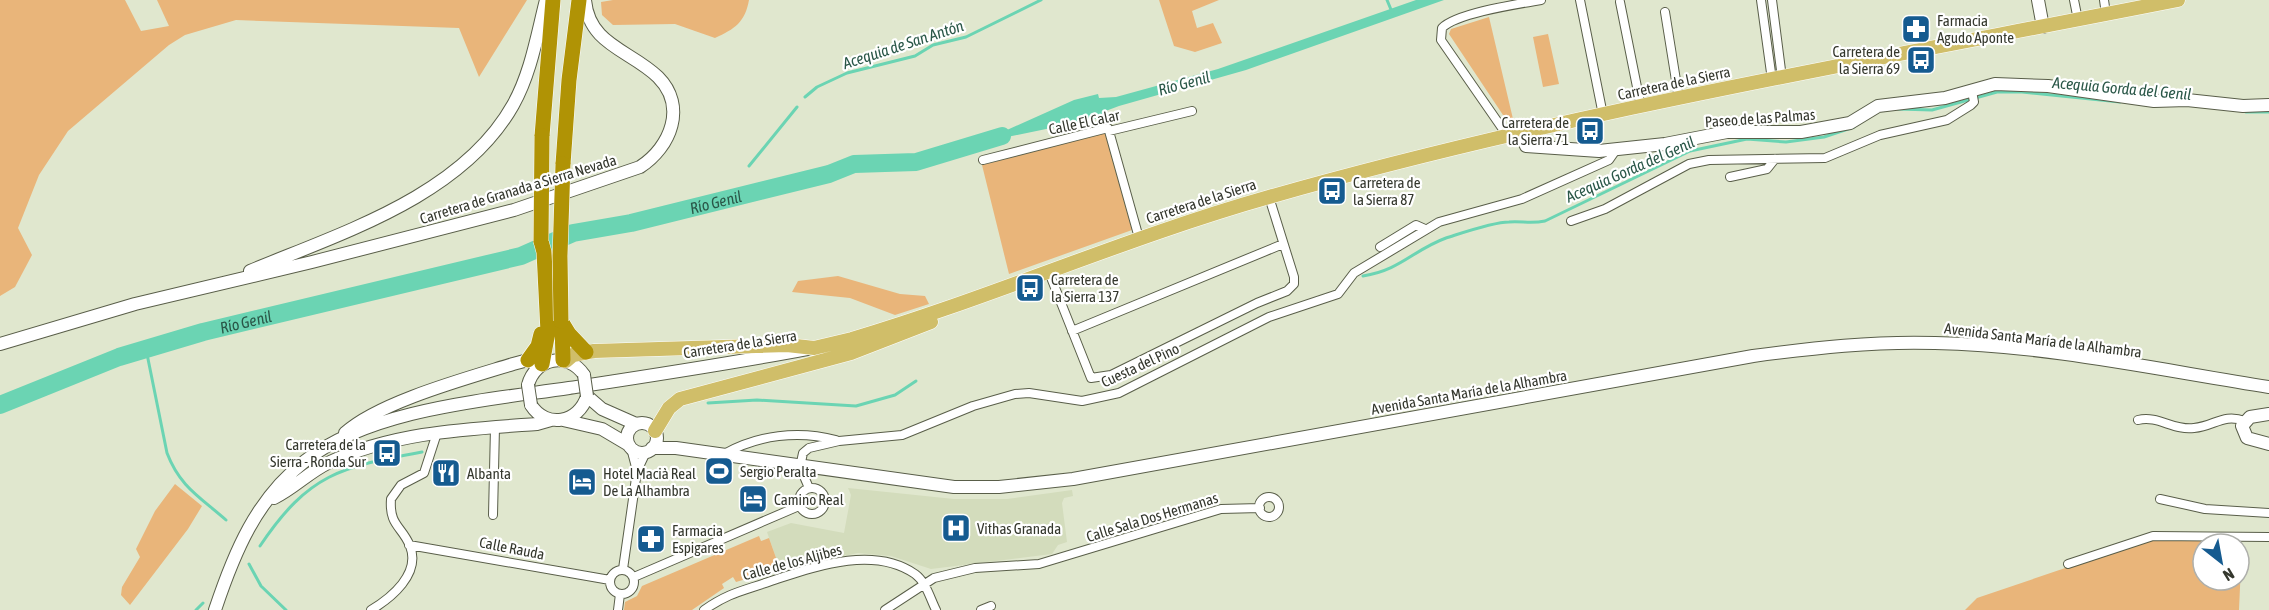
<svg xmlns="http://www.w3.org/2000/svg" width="2269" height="610" font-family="'Asap Condensed',sans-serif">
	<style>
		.built { fill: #d3dcbc }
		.green { fill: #e9b57a; fill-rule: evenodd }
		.water { fill: #6bd4b3 }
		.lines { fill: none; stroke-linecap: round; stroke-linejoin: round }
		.stream { stroke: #6bd4b3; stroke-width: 3 }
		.river { stroke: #6bd4b3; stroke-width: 18 }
		.street-casing { stroke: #595e49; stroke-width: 10 }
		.secondary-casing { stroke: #595e49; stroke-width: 14 }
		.primary-casing { stroke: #fff; stroke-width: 15 }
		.highway-casing { stroke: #fff; stroke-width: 16 }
		.street { stroke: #fff; stroke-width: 8 }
		.secondary { stroke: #fff; stroke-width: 12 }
		.primary { stroke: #d0be69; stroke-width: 14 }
		.highway { stroke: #b09305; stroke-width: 15 }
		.secondary-bridge-casing { stroke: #595e49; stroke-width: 14; stroke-linecap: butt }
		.highway-bridge-casing { stroke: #fff; stroke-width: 16; stroke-linecap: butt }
		.secondary-bridge { stroke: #fff; stroke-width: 12 }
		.highway-bridge { stroke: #b09305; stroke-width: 15 }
		.labels { text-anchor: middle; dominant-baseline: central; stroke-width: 4.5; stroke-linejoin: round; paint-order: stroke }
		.poi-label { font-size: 15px; fill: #34372d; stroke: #fff; text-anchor: start }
		.street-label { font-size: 15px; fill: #34372d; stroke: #fff }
		.water-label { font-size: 16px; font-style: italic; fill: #2a5748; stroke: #fff }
	</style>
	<rect width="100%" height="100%" fill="#e0e7ce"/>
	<!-- built -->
	<path class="built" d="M 848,488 L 954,499 L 1007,499 L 1072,490 L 1073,496 L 1064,498 L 1062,503 L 1067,542 L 1058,545 L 1052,554 L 931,569 L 891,556 L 858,553 L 780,569 L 767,532 L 791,523 L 844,533 L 851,495 Z"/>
	<!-- green -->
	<path class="green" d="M 0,0 L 125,0 L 141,31 L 169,26 L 157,0 L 527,0 L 479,77 L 459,28 L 236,20 L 185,35 L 169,45 L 68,131 L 39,175 L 18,228 L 32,255 L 15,287 L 0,296 Z
		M 613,0 L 749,0 C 745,22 735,29 715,38 L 675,24 L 613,25 L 602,15 L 601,2 Z
		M 1159,0 L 1219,0 L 1192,11 L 1197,28 L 1213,23 L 1222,43 L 1195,52 L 1174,46 Z
		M 1489,17 L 1513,119 L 1507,121 L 1449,34 L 1451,29 Z
		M 1548,34 L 1559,84 L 1543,87 L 1533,37 Z
		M 1105,133 L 1132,230 L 1009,274 L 982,165 Z
		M 838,276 L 900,294 L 925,296 L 929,304 L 895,315 L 850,298 L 792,292 L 798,281 Z
		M 175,484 L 202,506 L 188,529 L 130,605 L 121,595 L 122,587 L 140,557 L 136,549 L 155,511 Z
		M 759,536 L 761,541 L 769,538 L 780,569 L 736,582 L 733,577 L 722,584 L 724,588 L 692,610 L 624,610 L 625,602 L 637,596 L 642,586 Z
		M 2154,538 L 2242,542 L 2239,610 L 1965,610 L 1977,598 ZM 2203,544 L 2239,544 L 2239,580 L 2203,580 Z"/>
	<!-- water -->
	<path class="water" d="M 1416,0 L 1444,0 L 1246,70 L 1119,106 L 1103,112 L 1104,117 L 978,143 L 1074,100 L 1098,94 L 1099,98 L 1116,97 L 1218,69 Z"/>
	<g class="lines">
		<!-- stream -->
		<path class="stream" d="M 1387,0 L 1392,12
			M 805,97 L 817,87 L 847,73 L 915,56 L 933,45 L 966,37 L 1041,0
			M 1898,109 L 1932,110 L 1997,92 L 2022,92 L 2120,102
			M 2246,112 L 2269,112
			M 749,166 L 797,107
			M 1363,276 C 1401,270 1413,250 1446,238 C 1462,233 1493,222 1509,222 C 1523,221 1531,224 1545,221 L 1690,151 L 1747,139 L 1786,142 L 1824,137 L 1854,127
			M 146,349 L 167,453 C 180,487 200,497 226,520
			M 708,403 L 757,400 L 856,406 L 895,395 L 916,381
			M 260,546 C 309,473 341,467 422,452
			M 249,564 L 261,586 L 286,610
			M 196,610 L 203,603"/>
		<!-- river -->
		<path class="river" id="s1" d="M 0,405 L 119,357 L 203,332 L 521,256 L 573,233 L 631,223 L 829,174 L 854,164 L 916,162 L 1002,136"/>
		<!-- street casing -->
		<g class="street-casing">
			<path id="street" d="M 1580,0 L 1603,115
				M 1761,0 L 1772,80
				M 1772,0 L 1782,78
				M 2074,0 L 2078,20
				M 2104,0 L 2106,14
				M 1620,2 L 1641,107
				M 1665,12 L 1679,99
				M 1109,131 L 1139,238
				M 1504,135 L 1502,128 L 1441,40 L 1442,28 C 1457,13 1518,4 1541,0
				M 983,160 L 1108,128 L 1109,131 L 1192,111
				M 1730,177 L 1767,169 L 1775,159
				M 1571,221 L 1605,209 L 1689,164 L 1709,160 L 1825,158 L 1880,135 L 1947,120 L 1971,105 L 1974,102 L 1972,91
				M 1380,247 L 1416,225 L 1425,229
				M 1048,270 L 1091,378 L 1111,375 L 1257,303 L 1287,291 L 1294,284 L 1294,277 L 1269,197
				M 1072,331 L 1283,244
				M 2138,420 C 2158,415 2174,431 2194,428 C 2215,426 2223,413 2245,421
				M 631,448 L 637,471
				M 724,454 C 758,435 798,430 836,440
				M799 501a13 13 0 1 1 26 0a13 13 0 1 1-26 0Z
				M 809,488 L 800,467 L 803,453 L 809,448 L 839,441 L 902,435 L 973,406 L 1015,394 L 1029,393 L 1082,401 L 1119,393 L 1269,317 L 1338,294 L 1354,273 L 1439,222 L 1522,199 L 1609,160 L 1616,150
				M1259 507a10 10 0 1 1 20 0a10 10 0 1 1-20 0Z
				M 2160,499 L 2205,509 L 2269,513
				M 493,515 L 495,427
				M 409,545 L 610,580
				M 2068,564 L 2153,536 L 2269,537
				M 623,569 L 637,471 L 646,452
				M610 582a12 12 0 1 1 24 0a12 12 0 1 1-24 0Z
				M 634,577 L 799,506
				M 371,610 C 391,598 421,574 410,546 C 402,526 389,526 391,499 L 401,485 L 424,473 L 437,433
				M 618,610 L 620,594
				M 704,610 C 730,592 743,591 771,581 C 814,567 873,545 915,574 C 926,582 930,598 936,610
				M 885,610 L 934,578 L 975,568 L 1039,564 L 1221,509 L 1260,508
				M 981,610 L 991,606"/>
		</g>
		<!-- secondary casing -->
		<g class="secondary-casing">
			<path id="secondary" d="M 2038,0 L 2043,27
				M 1520,132 L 1526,146 L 1599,151 L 1665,144 L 1727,132 L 1801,132 L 1850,123 L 1878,106 L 1945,98 L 1995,84 L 2048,86 L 2154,101 L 2187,100 L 2243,106 L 2269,105
				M 250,271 C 341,233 462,196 513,105 C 531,73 537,35 546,0
				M 0,344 L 135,304 L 312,262 L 514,210 L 640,167 C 671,147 687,106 658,77 C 630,50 589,45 585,0
				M 528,385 C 535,358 568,351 584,375
				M 531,405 C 546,429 579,423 587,396 L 602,409 L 636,424
				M 2269,414 L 2250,417 L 2242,426 L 2247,438 L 2269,444
				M 563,420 L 602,429 L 629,445
				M627 438a15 15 0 1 1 30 0a15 15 0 1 1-30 0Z
				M 345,433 C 379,402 468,378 513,364 L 528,360 L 536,364
				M 652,448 L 676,448 L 954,487 L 999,487 L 1073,479 L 1753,356 C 1814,348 1874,341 1935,343 C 2045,345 2160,370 2269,387
				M 274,498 C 293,489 309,472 328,463 C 393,432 467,429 537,424 L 551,420
				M 215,610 C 234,553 256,499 305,461 C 370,409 488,400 569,388 C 648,376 728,364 807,349"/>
		</g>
		<!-- primary casing -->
		<g class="primary-casing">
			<path id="primary" d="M 566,361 L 573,355 L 594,351 L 787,345 L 814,348 L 852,339 C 993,297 1128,237 1269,197 C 1567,112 1874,60 2178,0
				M 655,431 L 669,408 L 680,399 L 851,353 L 931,322"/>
		</g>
		<!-- highway casing -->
		<g class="highway-casing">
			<path id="highway" d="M 542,136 L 553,0
				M 563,164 L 569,80 L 579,0
				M 541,241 L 544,252 L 548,332 L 542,364
				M 561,321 L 569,334 L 586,352
				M 562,324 L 563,360
				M 528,360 L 538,346 L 541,334"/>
		</g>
		<!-- street -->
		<use href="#street" class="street"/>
		<!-- secondary -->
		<use href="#secondary" class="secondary"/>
		<!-- primary -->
		<use href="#primary" class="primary"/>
		<!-- highway -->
		<use href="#highway" class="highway"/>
		<!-- secondary-bridge casing -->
		<g class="secondary-bridge-casing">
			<path id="secondary-bridge" d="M 584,375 L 587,396
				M 528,385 L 531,405"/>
		</g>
		<!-- highway-bridge casing -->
		<g class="highway-bridge-casing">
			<path id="highway-bridge" d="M 541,241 L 542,136
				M 561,321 L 560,256 L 563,164"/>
		</g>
		<!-- secondary-bridge -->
		<use href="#secondary-bridge" class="secondary-bridge"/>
		<!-- highway-bridge -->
		<use href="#highway-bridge" class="highway-bridge"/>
	</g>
	<!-- icons -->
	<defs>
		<g id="pharmacy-square" transform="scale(1.5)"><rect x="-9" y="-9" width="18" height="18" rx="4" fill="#155b90" stroke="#fff"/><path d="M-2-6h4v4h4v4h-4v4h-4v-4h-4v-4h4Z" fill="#fff"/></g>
		<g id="bus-square" transform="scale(1.5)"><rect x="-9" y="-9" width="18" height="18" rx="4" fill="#155b90" stroke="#fff"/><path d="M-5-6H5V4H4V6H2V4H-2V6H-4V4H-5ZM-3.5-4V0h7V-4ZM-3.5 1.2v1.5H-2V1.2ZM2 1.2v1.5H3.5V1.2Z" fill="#fff"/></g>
		<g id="stadium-square" transform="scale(1.5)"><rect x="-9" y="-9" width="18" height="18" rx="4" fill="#155b90" stroke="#fff"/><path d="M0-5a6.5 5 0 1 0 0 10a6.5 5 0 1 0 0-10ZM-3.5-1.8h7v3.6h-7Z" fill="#fff"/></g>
		<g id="restaurant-square" transform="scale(1.5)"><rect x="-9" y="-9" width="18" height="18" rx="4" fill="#155b90" stroke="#fff"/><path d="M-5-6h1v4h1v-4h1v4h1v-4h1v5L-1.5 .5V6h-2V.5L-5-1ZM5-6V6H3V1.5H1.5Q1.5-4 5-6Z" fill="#fff"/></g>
		<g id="hotel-square" transform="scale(1.5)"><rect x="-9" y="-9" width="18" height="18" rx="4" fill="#155b90" stroke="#fff"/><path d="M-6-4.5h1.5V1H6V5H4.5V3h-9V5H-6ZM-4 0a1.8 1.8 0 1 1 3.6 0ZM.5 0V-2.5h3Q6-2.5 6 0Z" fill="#fff"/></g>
		<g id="hospital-square" transform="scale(1.5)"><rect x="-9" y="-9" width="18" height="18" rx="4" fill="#155b90" stroke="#fff"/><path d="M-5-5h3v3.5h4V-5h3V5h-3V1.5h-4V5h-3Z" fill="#fff"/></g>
	</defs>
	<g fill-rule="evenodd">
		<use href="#pharmacy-square" x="1916" y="29"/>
		<use href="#bus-square" x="1921" y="60"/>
		<use href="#bus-square" x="1590" y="131"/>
		<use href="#bus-square" x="1332" y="191"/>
		<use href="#bus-square" x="1030" y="288"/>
		<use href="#bus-square" x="387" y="453"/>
		<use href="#stadium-square" x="719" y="471"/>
		<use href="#restaurant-square" x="446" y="473"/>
		<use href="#hotel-square" x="582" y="482"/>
		<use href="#hotel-square" x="753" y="499"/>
		<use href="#hospital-square" x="956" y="528"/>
		<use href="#pharmacy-square" x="651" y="539"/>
	</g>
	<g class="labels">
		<!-- poi labels -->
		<g class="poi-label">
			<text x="1937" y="20">Farmacia<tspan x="1937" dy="17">Agudo Aponte</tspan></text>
			<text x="1900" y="51" text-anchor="end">Carretera de<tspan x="1900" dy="17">la Sierra 69</tspan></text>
			<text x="1569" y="122" text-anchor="end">Carretera de<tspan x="1569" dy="17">la Sierra 71</tspan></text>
			<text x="1353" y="182">Carretera de<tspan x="1353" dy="17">la Sierra 87</tspan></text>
			<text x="1051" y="279">Carretera de<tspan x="1051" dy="17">la Sierra 137</tspan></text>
			<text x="366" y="444" text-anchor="end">Carretera de la<tspan x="366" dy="17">Sierra - Ronda Sur</tspan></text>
			<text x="740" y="471">Sergio Peralta</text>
			<text x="467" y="473">Albanta</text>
			<text x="603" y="473">Hotel Macià Real<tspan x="603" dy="17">De La Alhambra</tspan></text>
			<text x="774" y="499">Camino Real</text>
			<text x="977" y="528">Vithas Granada</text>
			<text x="672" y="530">Farmacia<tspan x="672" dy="17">Espigares</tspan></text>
		</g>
		<!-- street labels -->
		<g class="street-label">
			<text transform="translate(1674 83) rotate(-12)">Carretera de la Sierra</text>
			<text transform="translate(1760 118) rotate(-4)">Paseo de las Palmas</text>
			<text transform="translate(1084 122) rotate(-12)">Calle El Calar</text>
			<text transform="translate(518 189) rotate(-17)">Carretera de Granada a Sierra Nevada</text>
			<text transform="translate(1201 201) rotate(-18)">Carretera de la Sierra</text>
			<text transform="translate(2043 340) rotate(7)">Avenida Santa María de la Alhambra</text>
			<text transform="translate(740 344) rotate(-9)">Carretera de la Sierra</text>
			<text transform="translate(1140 365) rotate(-25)">Cuesta del Pino</text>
			<text transform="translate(1469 392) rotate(-10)">Avenida Santa María de la Alhambra</text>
			<text transform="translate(1152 517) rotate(-17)">Calle Sala Dos Hermanas</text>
			<text transform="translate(512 548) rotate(11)">Calle Rauda</text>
			<text transform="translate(792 562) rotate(-15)">Calle de los Aljibes</text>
		</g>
		<!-- water labels -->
		<g class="water-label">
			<text transform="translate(903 44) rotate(-18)">Acequia de San Antón</text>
			<text transform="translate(1184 83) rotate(-15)">Río Genil</text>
			<text transform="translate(2122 88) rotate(5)">Acequia Gorda del Genil</text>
			<text transform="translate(1630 169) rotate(-24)">Acequia Gorda del Genil</text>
			<text stroke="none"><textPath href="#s1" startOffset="746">Río Genil</textPath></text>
			<text stroke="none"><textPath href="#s1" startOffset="260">Río Genil</textPath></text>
		</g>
	</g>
	<!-- north arrow -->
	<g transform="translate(2221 562) rotate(149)"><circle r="28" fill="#ffffff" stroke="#aeafab" stroke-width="1.5"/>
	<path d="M0-4.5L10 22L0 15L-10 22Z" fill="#155b90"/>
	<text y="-9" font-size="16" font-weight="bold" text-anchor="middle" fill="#34372d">N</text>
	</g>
</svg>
